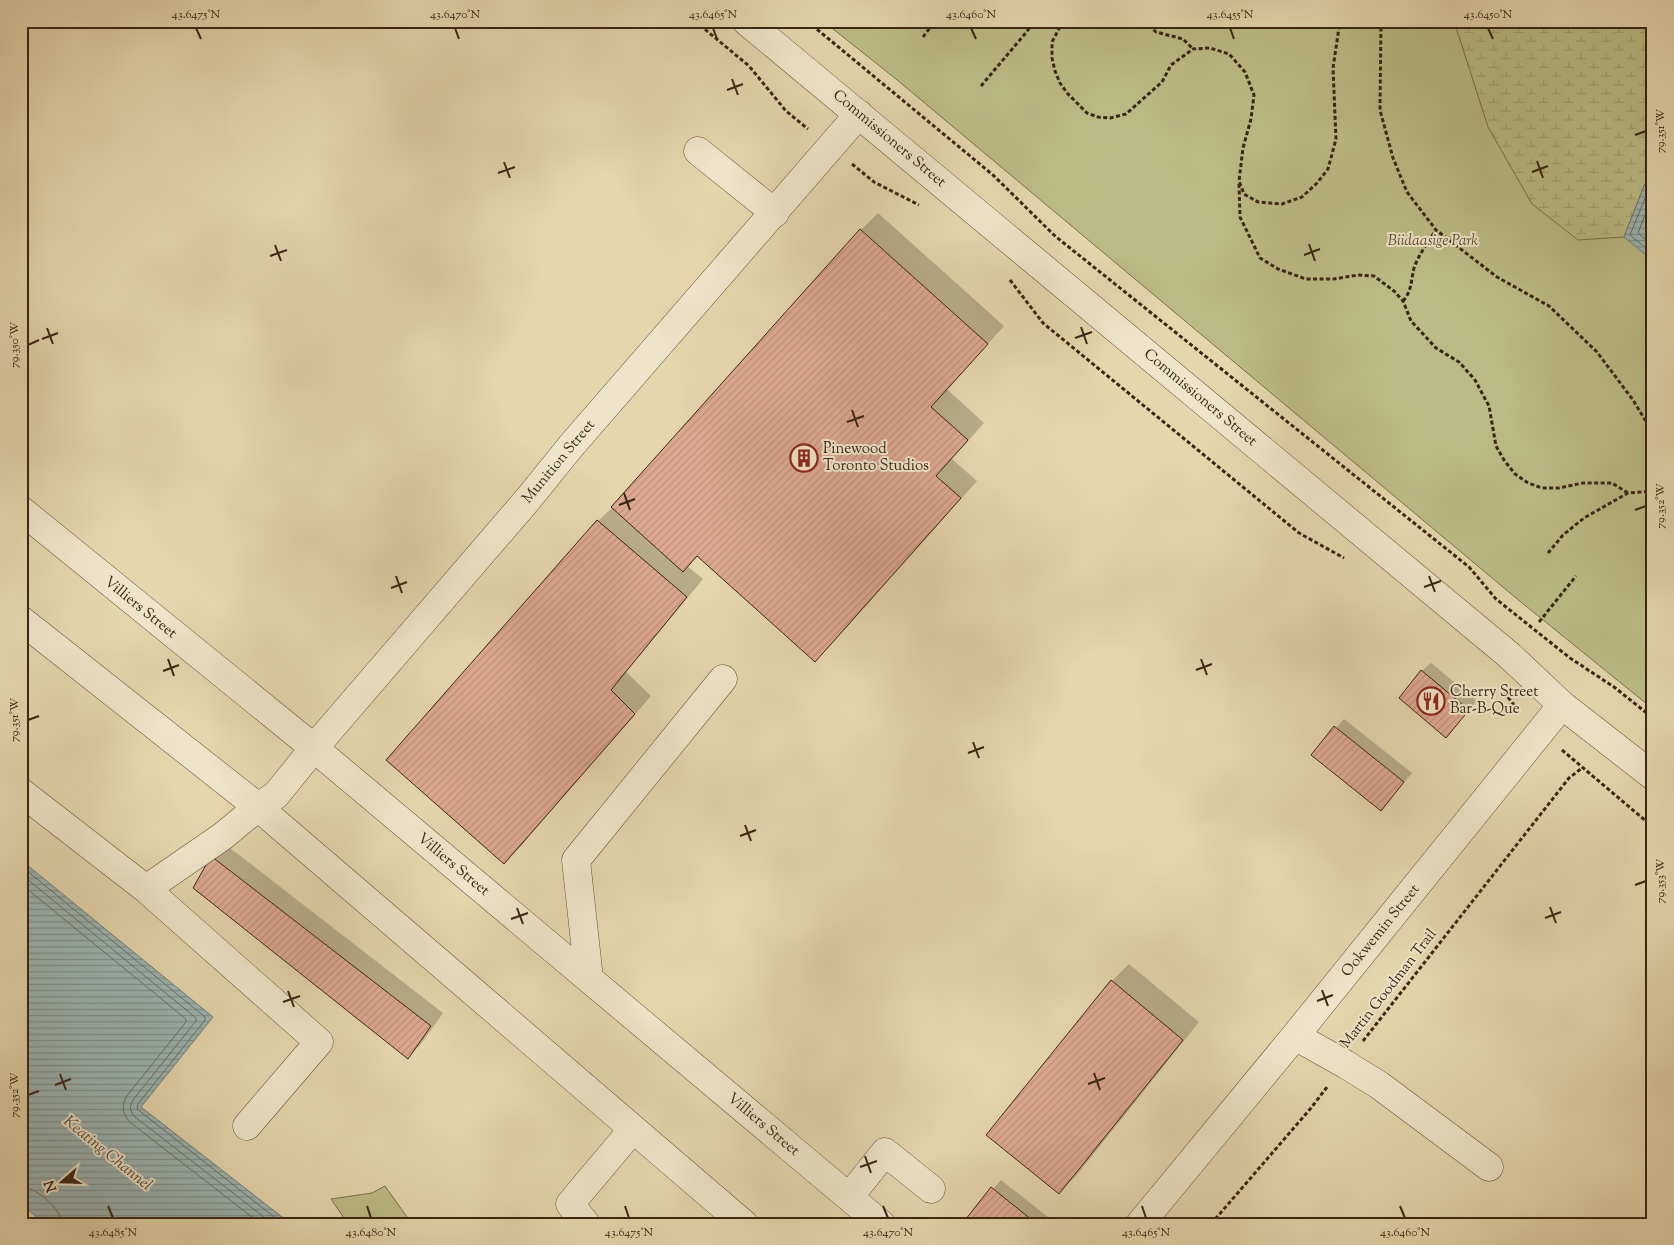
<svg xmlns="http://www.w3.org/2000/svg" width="1674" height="1245" font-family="'Sorts Mill Goudy',serif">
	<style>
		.green { fill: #bbbc85; stroke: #7a704c }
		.wetland { fill: url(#wetland-marsh); stroke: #7a704c }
		.water { fill: url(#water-rules); stroke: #747c75 }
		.shadow { fill: #0003 }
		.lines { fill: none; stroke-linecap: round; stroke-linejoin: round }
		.shore { stroke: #6a6e64; stroke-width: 1 }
		.building { fill: url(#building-hatch); stroke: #3a2514 }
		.minor-casing { stroke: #65513a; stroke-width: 29 }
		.path { stroke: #3a2514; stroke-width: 3; stroke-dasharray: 4 2.5; stroke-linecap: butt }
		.minor { stroke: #eee4c9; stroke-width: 28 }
		.ticks { fill: none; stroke: #3a2514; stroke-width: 2 }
		.labels { text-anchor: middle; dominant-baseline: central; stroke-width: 4; stroke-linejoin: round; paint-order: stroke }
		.street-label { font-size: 15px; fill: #3a2514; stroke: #eee4c9 }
		.park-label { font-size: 15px; font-style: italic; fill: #5a4b30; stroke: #eee4c9 }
		.poi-label { font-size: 15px; fill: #3a2514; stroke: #eee4c9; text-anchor: start }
		.water-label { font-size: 16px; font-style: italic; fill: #52493c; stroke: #eee4c9 }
		.neatline { fill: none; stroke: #3a2514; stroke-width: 2 }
		.ticks-label { font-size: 12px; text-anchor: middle; fill: #3a2514 }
	</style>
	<defs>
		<pattern id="wetland-marsh" width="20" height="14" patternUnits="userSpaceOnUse" patternTransform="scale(1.25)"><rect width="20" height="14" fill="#bbbc85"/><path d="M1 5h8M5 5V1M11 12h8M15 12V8" fill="none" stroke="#a2a172"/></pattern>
		<pattern id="water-rules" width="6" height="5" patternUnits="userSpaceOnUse" patternTransform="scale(1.25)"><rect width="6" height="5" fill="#9bb6b5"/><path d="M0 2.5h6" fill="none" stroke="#7f9492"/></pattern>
		<pattern id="building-hatch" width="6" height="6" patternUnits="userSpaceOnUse" patternTransform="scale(1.25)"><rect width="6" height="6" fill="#dda891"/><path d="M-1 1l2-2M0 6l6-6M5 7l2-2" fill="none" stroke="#be907c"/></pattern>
	</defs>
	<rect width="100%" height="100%" fill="#e5d6ac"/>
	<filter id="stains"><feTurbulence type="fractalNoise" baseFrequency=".004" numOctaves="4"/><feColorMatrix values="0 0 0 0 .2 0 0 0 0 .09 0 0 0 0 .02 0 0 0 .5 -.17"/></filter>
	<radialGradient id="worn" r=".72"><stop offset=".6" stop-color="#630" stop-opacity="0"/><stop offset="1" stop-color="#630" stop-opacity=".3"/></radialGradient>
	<!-- green -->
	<path class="green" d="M 823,21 L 1653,21 L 1653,709 L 1516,598 L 896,79 Z
		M 385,1186 L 412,1224 L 348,1224 L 331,1199 L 372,1193 Z"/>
	<!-- wetland -->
	<path class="wetland" d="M 1454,21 L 1653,21 L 1653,168 L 1644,186 L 1624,237 L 1578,240 L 1532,204 L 1488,127 Z"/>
	<!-- water -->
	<path class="water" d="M 1653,168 L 1653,261 L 1624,237 L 1644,186 Z
		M 21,860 L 213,1017 L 141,1107 L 291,1224 L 45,1224 L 21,1204 Z"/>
	<!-- shadow -->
	<path class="shadow" d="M 878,213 L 1004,326 L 947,389 L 984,423 L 952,459 L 977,481 L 832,644 L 815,660 L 698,555 L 687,566 L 703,579 L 626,672 L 651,696 L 521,846 L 504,863 L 388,760 L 598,521 L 615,505 L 861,230 Z
		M 1431,663 L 1477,701 L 1446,736 L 1422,671 Z
		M 1344,719 L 1412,773 L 1381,810 L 1313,755 Z
		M 225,844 L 443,1013 L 421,1044 L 408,1057 L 212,857 Z
		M 1129,964 L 1199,1022 L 1076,1176 L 1059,1192 L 988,1135 L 1112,981 Z
		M 1001,1180 L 1048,1217 L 1043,1224 L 963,1224 Z"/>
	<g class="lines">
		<!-- shore -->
		<path class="shore" d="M 1653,179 L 1630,235 L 1653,254
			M 1653,194 L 1638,233 L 1653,246
			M 21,866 L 205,1017 L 205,1020 L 138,1104 L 137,1109 L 283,1224
			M 21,874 L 196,1018 L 196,1021 L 133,1100 C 129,1106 130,1112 135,1117 L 273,1224
			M 21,884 L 186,1019 L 186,1022 L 126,1097 C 121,1107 123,1116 131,1123 L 261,1224
			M 21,1187 C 36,1187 61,1208 62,1224"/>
	</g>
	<!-- building -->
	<path class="building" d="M 860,229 L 988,344 L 931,407 L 968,440 L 936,476 L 961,498 L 815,662 L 697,556 L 683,572 L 611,507 Z
		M 597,520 L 687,597 L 611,690 L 635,714 L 504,864 L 386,760 Z
		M 1421,670 L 1469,710 L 1446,738 L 1399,698 Z
		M 1334,726 L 1404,782 L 1381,811 L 1311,755 Z
		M 211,856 L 431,1026 L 408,1059 L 193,888 Z
		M 1111,980 L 1183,1040 L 1059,1194 L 986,1135 Z
		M 991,1187 L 1037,1224 L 962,1224 Z"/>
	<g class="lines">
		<!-- minor casing -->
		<g class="minor-casing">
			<path id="minor" d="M 746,21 L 1510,656 L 1562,705 L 1653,776
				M 698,151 L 775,213
				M 21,510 L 314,748 L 881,1224
				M 21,620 L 258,807 L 744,1224
				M 21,792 L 146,889
				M 589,979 L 576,860 L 723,679
				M 1295,1036 L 1345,1064 L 1379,1085 L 1489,1167
				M 247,1126 L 319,1042 L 146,889 L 223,836 L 258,807 L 276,795 L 314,748 L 529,498 L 571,446 L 859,114
				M 849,1197 L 885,1152 L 931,1189
				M 586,1224 L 570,1204 L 633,1129
				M 1140,1224 L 1295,1036 L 1562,705"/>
		</g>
		<!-- path -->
		<path class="path" d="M 695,21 L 749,66 L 786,111 L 808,129
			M 807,21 L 993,175 L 1055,236 L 1469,567 L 1496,599 L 1570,658 L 1614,687 L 1653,718
			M 1063,21 L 1052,42 L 1052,58 L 1055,71 L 1060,83 L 1067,93 L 1087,113 L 1098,117 L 1110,118 L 1126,114 L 1162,82 L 1171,65 L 1193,49 L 1210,48 L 1229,54 L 1245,72 L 1254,95 L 1251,119 L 1243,148 L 1239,181 L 1244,194 L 1258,202 L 1282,204 L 1302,197 L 1317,183 L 1328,169 L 1336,139 L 1333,68 L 1340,21
			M 1144,21 L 1156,32 L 1183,39 L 1193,49
			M 1381,21 L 1380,110 L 1393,158 L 1407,192 L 1436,230 L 1497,277 L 1549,306 L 1597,352 L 1633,400 L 1653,433
			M 923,37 L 935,21
			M 981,86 L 1024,35 L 1035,21
			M 852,164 L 874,182 L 919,205
			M 1239,184 L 1240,217 L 1260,258 L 1278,269 L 1306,279 L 1334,279 L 1358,275 L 1374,276 L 1394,291 L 1403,301 L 1411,321 L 1436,348 L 1459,362 L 1475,380 L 1489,406 L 1496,446 L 1504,460 L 1515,474 L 1528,483 L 1542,488 L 1559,488 L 1583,483 L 1612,483 L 1628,493
			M 1010,280 L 1043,323 L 1299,533 L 1344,558
			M 1403,301 C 1412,291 1411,280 1414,268 C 1419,254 1428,242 1436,230
			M 1548,553 L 1563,535 L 1584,518 L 1628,493 L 1653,491
			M 1539,622 L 1576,576
			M 1504,692 L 1520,713
			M 1562,750 L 1653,827
			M 1363,1041 L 1569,778 L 1582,768
			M 1211,1224 L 1311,1108 L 1327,1087"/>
		<!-- minor -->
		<use href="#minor" class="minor"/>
	</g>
	<!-- ticks -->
	<path class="ticks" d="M 196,28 L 201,39M 455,28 L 459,39M 713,28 L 717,39M 971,28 L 976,39M 1230,28 L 1234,39M 1488,28 L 1493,39M 732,79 L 738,95M 727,90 L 743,84M 1635,135 L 1646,131M 1537,161 L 1543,178M 504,162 L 510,178M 1532,172 L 1548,166M 498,173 L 515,167M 1309,244 L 1315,261M 275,245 L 281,261M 1304,255 L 1320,249M 270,256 L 287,250M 1081,327 L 1087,344M 47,328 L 53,344M 1075,338 L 1092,332M 42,339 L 58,333M 28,345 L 39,340M 852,410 L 858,427M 847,422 L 864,416M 624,493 L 630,510M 619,505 L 635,499M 1635,510 L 1646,506M 396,576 L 402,593M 1429,576 L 1435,592M 1424,587 L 1441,581M 391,588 L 407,582M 168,659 L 174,676M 1201,659 L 1207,675M 1196,670 L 1212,664M 163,671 L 179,665M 28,720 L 39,716M 973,742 L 979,758M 968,753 L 984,747M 745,825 L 751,841M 740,836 L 756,830M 1635,885 L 1646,881M 1550,907 L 1556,923M 517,908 L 523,924M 1545,918 L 1561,912M 511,919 L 528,913M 1322,990 L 1328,1006M 288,991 L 294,1007M 1317,1001 L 1333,995M 283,1002 L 300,996M 1094,1073 L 1100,1090M 60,1074 L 66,1090M 1088,1084 L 1105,1078M 55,1085 L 71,1079M 28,1095 L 39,1091M 865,1156 L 871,1173M 860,1167 L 877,1161M 108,1206 L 113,1218M 367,1206 L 371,1218M 625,1206 L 629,1218M 883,1206 L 888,1218M 1142,1206 L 1146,1218M 1400,1206 L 1405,1218"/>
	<!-- icons -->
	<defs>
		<g id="building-ring" transform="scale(1.4375)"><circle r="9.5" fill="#eee4c9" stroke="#8f2418" stroke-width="1.5"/><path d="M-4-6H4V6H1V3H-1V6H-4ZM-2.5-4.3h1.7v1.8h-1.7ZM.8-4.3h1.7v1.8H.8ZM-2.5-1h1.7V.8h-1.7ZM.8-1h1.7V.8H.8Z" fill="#8f2418"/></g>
		<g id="restaurant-ring" transform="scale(1.4375)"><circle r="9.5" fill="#eee4c9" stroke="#8f2418" stroke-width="1.5"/><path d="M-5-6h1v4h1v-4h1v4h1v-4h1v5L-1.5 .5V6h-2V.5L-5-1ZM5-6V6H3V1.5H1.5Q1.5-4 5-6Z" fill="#8f2418"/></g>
	</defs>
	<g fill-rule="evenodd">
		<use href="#building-ring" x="804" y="458"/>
		<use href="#restaurant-ring" x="1431" y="701"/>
	</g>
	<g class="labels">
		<!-- street labels -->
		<g class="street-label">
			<text transform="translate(889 139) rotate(40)">Commissioners Street</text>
			<text transform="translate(1200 398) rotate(40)">Commissioners Street</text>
			<text transform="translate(559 462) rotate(-50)">Munition Street</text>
			<text transform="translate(140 608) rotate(39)">Villiers Street</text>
			<text transform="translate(453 865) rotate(40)">Villiers Street</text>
			<text transform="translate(1381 931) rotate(-51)">Ookwemin Street</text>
			<text transform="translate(1389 989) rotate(-52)">Martin Goodman Trail</text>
			<text transform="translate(763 1125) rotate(40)">Villiers Street</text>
		</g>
		<!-- park labels -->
		<g class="park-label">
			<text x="1433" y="241">Biidaasige Park</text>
		</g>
		<!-- poi labels -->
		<g class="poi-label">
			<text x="823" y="449">Pinewood<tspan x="823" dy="17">Toronto Studios</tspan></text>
			<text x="1450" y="692">Cherry Street<tspan x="1450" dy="17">Bar-B-Que</tspan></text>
		</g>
		<!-- water labels -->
		<g class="water-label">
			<text transform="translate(107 1154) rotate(39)">Keating Channel</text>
		</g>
	</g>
	<!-- margin -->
	<rect width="1674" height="1245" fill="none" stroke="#e5d6ac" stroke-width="55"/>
	<!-- north arrow -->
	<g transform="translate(62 1182) rotate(250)" stroke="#eee4c9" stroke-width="4" paint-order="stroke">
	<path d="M0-4L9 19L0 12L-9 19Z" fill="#3a2514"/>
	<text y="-8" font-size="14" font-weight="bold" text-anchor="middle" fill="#3a2514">N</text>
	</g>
	<rect x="28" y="28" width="1618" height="1190" class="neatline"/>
	<g class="ticks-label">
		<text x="196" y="18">43.6475°N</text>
		<text x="455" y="18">43.6470°N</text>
		<text x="713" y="18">43.6465°N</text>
		<text x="971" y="18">43.6460°N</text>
		<text x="1230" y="18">43.6455°N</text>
		<text x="1488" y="18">43.6450°N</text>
		<text transform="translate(1660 131) rotate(-90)" y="4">79.351°W</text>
		<text transform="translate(14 345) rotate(-90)" y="4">79.350°W</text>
		<text transform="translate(1660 506) rotate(-90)" y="4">79.352°W</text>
		<text transform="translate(14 720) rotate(-90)" y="4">79.351°W</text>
		<text transform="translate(1660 881) rotate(-90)" y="4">79.353°W</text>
		<text transform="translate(14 1095) rotate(-90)" y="4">79.352°W</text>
		<text x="113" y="1236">43.6485°N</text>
		<text x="371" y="1236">43.6480°N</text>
		<text x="629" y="1236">43.6475°N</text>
		<text x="888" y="1236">43.6470°N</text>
		<text x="1146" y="1236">43.6465°N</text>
		<text x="1405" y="1236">43.6460°N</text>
	</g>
	<rect width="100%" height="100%" filter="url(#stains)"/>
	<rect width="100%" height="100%" fill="url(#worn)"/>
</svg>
